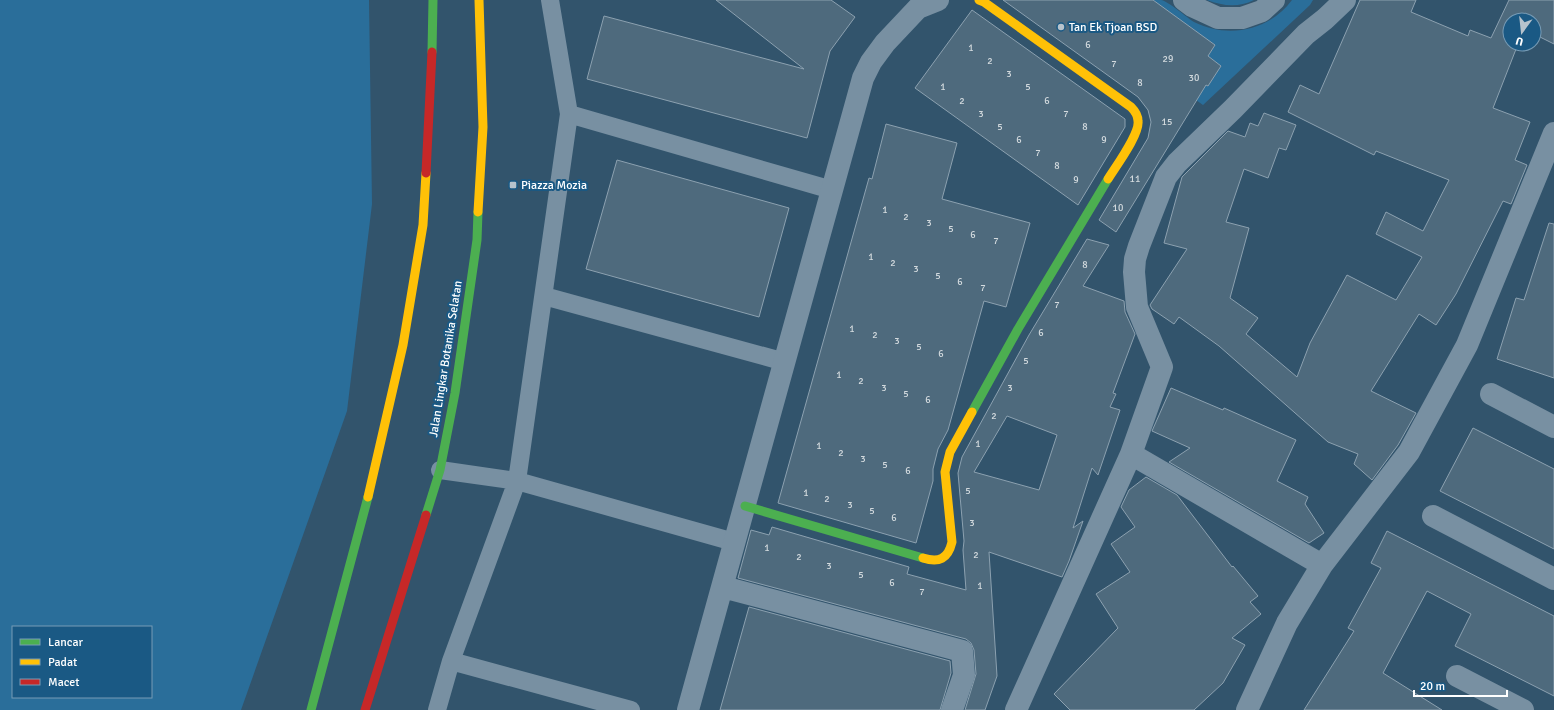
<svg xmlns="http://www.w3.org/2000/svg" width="1554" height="710" font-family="Signika,sans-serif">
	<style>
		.green { fill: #2a6e9a; fill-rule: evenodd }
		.building { fill: #4e6a7d; stroke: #8ca1b0; fill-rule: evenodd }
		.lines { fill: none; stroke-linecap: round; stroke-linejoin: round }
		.lane { stroke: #7890a2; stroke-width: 18 }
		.street { stroke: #7890a2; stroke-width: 22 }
		.fast { stroke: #4caf50; stroke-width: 9 }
		.slow { stroke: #ffc107; stroke-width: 9 }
		.jam { stroke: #c62828; stroke-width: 9 }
		.poi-dot { fill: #b7c3cc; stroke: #1a5984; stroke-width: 1.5 }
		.labels { text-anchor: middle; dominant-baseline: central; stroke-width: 4; stroke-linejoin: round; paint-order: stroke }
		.number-label { font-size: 10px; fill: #d3dade }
		.poi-label { font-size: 12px; fill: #fff; stroke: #1a5984; text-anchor: start }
		.street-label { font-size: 12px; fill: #fff; stroke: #1a5984 }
	</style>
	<rect width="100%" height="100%" fill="#32546c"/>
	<!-- green -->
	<path class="green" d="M 0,0 L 369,0 L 372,204 L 347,411 L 241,710 L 0,710 ZM 13,627 L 151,627 L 151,697 L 13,697 Z
		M 1055,0 C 1079,0 1103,0 1128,0 C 1138,0 1151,0 1161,0 C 1168,1 1186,17 1194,22 C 1228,39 1269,31 1292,0 L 1313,0 L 1310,5 L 1203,105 Z
		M 1207,0 L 1254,0 C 1238,8 1223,6 1207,0 Z"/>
	<!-- building -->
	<path class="building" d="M 716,0 L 831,0 L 855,17 L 830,51 L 807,138 L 587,79 L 604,16 L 804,69 Z
		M 1003,0 L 1153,0 L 1215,45 L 1208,56 L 1221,66 L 1208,86 L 1206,85 L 1116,232 L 1099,220 L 1148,138 L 1151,122 L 1148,110 L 1138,97 Z
		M 1360,0 L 1416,0 L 1411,12 L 1468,36 L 1470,30 L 1491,38 L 1509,0 L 1554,0 L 1554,44 L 1534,34 L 1534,20 L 1510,20 L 1510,44 L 1518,44 L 1493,108 L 1530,122 L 1515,160 L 1527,165 L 1511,204 L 1503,201 L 1456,294 L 1436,325 L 1419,314 L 1371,391 L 1416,413 L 1398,445 L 1372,480 L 1354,464 L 1358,454 L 1328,442 L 1219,346 L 1179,317 L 1174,324 L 1152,309 L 1150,305 L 1187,249 L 1164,243 L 1182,177 L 1228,131 L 1245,137 L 1250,123 L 1258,126 L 1264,113 L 1296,125 L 1286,150 L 1279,148 L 1268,178 L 1244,169 L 1226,222 L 1249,228 L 1230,298 L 1258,318 L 1246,334 L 1297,377 L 1310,343 L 1347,275 L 1396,300 L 1422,257 L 1376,234 L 1386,212 L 1423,231 L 1449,180 L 1376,151 L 1374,155 L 1288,112 L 1300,85 L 1319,94 Z
		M 972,10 L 1125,119 L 1125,127 L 1078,205 L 915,88 Z
		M 886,124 L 957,143 L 942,199 L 1030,223 L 1006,307 L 984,301 L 948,430 L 938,449 L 933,469 L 933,481 L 916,543 L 778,503 L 869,178 L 872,179 Z
		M 617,160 L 789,208 L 759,317 L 586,269 Z
		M 1549,223 L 1554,224 L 1554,378 L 1497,359 L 1516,298 L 1524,300 Z
		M 1087,239 L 1109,245 L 1083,286 L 1124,301 L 1125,312 L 1135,334 L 1113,393 L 1116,394 L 1110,407 L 1120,410 L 1098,475 L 1092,468 L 1073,528 L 1083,521 L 1069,561 L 1062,577 L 989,552 L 997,676 L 985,710 L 965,710 L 976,674 L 974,650 L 971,643 L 966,639 L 738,578 L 751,530 L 769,535 L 772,527 L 909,567 L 907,574 L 966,590 L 963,550 L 964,541 L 958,473 L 962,457 L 1029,335 ZM 1007,416 L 1057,435 L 1039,490 L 974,472 Z
		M 1171,388 L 1223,410 L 1224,408 L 1296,440 L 1277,481 L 1308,497 L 1305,504 L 1324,533 L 1309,543 L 1169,462 L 1190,448 L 1152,431 Z
		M 1473,428 L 1554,469 L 1554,549 L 1440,491 Z
		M 1146,477 L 1177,495 L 1232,567 L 1233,566 L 1258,596 L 1250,602 L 1261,614 L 1232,638 L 1245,645 L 1223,683 L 1194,710 L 1070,710 L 1054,694 L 1118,628 L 1096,594 L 1130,572 L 1111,544 L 1135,527 L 1121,507 L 1129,490 Z
		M 1387,531 L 1554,616 L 1554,696 L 1455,646 L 1471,614 L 1427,591 L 1383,673 L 1442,710 L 1304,710 L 1354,631 L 1348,628 L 1381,568 L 1371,563 Z
		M 749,607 L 950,661 L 951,673 L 940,710 L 720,710 Z"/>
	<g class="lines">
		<!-- lane -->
		<path class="lane" d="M 569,114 L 832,190
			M 544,296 L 785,362
			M 440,470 L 517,481 L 734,542
			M 451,661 L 631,710
			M 437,710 L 451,661 L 517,481 L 569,114 L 550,0"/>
		<!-- street -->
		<path class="street" d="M 1184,0 L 1192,6 L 1218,18 L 1242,18 L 1262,11 L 1274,0
			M 1491,394 L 1554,427
			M 1131,454 L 1162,367 L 1137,307 L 1134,272 L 1135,259 L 1139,246 L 1166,177 L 1177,163 L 1233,109 L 1306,34 L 1325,19 L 1345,0
			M 1433,516 L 1554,579
			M 723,587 L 962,651 L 964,675 L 952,710
			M 1457,676 L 1523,710
			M 688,710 L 863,78 L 871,62 L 885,43 L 918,8 L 938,0
			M 1016,710 L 1131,454 L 1322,565
			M 1247,710 L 1287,623 L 1322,565 L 1409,452 L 1467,345 L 1554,133"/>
		<!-- fast -->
		<path class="fast" d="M 432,52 L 433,0
			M 972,412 L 1018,329 L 1108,179
			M 745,506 L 923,558
			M 426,515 L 440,470 L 455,393 L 477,240 L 478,212
			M 311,710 L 368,497"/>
		<!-- slow -->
		<path class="slow" d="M 979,0 L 984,2 L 1131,107 C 1135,111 1138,115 1138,121 C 1140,134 1116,166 1108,179
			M 478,212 L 483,127 L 479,0
			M 368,497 L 403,345 L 423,225 L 426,173
			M 923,558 C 939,563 948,559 952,542 L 945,472 L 950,452 L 972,412"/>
		<!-- jam -->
		<path class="jam" d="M 426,173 L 432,52
			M 365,710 L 426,515"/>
	</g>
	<!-- markers -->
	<g class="poi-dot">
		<circle cx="1061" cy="27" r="4"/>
		<rect x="509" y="181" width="8" height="8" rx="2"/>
	</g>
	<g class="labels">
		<!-- number labels -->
		<g class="number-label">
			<text x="1088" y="45">6</text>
			<text x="971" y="48">1</text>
			<text x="1168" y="59">29</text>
			<text x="990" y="61">2</text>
			<text x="1114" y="64">7</text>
			<text x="1009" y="74">3</text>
			<text x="1194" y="78">30</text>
			<text x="1140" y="83">8</text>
			<text x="943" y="87">1</text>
			<text x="1028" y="87">5</text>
			<text x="962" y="101">2</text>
			<text x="1047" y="101">6</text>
			<text x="981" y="114">3</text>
			<text x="1066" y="114">7</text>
			<text x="1167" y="122">15</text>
			<text x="1000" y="127">5</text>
			<text x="1085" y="127">8</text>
			<text x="1019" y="140">6</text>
			<text x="1104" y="140">9</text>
			<text x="1038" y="153">7</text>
			<text x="1057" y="166">8</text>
			<text x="1135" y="179">11</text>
			<text x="1076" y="180">9</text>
			<text x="1118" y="208">10</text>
			<text x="885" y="210">1</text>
			<text x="906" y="217">2</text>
			<text x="929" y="223">3</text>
			<text x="951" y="229">5</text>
			<text x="973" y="235">6</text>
			<text x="996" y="241">7</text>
			<text x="871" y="257">1</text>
			<text x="893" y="263">2</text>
			<text x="1085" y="265">8</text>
			<text x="916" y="269">3</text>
			<text x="938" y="276">5</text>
			<text x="960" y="282">6</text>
			<text x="983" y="288">7</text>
			<text x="1057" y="305">7</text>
			<text x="852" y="329">1</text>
			<text x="1041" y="333">6</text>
			<text x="875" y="335">2</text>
			<text x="897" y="341">3</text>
			<text x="919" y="347">5</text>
			<text x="941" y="354">6</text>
			<text x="1026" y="361">5</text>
			<text x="839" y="375">1</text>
			<text x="861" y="381">2</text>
			<text x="884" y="388">3</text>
			<text x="1010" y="388">3</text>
			<text x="906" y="394">5</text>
			<text x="928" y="400">6</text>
			<text x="994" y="416">2</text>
			<text x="978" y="444">1</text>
			<text x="819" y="446">1</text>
			<text x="841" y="453">2</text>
			<text x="863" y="459">3</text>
			<text x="885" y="465">5</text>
			<text x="908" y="471">6</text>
			<text x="968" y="491">5</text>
			<text x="806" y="493">1</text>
			<text x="827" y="499">2</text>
			<text x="850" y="505">3</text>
			<text x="872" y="511">5</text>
			<text x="894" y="518">6</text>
			<text x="972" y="523">3</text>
			<text x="767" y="548">1</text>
			<text x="976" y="555">2</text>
			<text x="799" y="557">2</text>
			<text x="829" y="566">3</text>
			<text x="861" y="575">5</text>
			<text x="892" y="583">6</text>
			<text x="980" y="586">1</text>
			<text x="922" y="592">7</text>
		</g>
		<!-- poi labels -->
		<g class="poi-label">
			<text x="1069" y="27">Tan Ek Tjoan BSD</text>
			<text x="521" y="185">Piazza Mozia</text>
		</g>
		<!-- street labels -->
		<g class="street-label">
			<text transform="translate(446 359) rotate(-81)">Jalan Lingkar Botanika Selatan</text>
		</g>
	</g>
	<!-- legend -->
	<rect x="12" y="626" width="140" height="72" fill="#1a5984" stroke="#769bb5"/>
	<rect x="20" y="639" width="20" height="6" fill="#4caf50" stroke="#769bb5"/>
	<text x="48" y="646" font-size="12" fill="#ffffff">Lancar</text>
	<rect x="20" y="659" width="20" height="6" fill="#ffc107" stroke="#769bb5"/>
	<text x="48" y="666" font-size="12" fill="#ffffff">Padat</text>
	<rect x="20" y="679" width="20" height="6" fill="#c62828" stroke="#769bb5"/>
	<text x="48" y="686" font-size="12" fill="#ffffff">Macet</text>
	<!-- north arrow -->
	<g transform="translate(1522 32) rotate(195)"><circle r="19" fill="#1a5984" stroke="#769bb5"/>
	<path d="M0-3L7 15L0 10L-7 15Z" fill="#b7c3cc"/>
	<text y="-6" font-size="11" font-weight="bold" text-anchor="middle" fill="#ffffff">U</text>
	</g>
	<!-- scale -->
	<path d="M1414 690v6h93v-6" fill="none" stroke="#ffffff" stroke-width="2"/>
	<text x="1420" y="690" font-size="12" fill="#ffffff" stroke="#1a5984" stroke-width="3" paint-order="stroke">20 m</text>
</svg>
